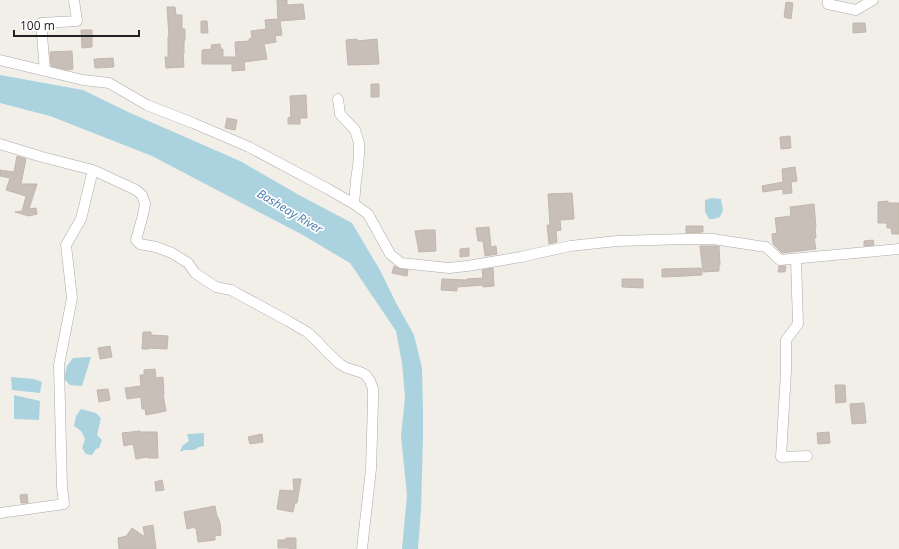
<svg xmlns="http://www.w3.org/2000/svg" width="899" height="549" font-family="'Open Sans',sans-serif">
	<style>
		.water { fill: #aad3df }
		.building { fill: #c7bfb8; stroke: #c4b6ab }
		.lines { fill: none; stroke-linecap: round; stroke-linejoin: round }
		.minor-casing { stroke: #a9a9a9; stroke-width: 11 }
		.minor { stroke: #fff; stroke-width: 10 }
		.labels { text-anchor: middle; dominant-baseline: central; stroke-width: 3.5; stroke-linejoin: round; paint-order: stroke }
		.water-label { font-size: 12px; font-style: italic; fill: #4a7aab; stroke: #fff }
	</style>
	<rect width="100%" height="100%" fill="#f2efe9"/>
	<!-- water -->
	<path class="water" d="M 0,75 L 83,90 L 128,112 L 240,161 L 299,195 L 352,223 L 381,272 L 395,301 L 414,335 L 422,368 L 423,408 L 423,436 L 421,510 L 418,549 L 402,549 L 407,495 L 401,436 L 405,397 L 402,363 L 396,331 L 350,263 L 301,234 L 152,156 L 50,116 L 0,103 Z
		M 712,198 L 721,199 L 723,210 L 720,217 L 714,219 L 709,219 L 705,212 L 705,200 Z
		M 91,357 L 82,386 L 70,385 L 64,379 L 67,366 L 73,358 Z
		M 11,377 L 34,379 L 42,382 L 40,393 L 12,390 Z
		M 14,395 L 40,401 L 39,420 L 14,419 Z
		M 81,409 L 96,413 L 101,418 L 97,435 L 102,440 L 99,448 L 96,449 L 92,455 L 86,454 L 82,448 L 85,439 L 81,431 L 74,426 L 76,416 Z
		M 204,433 L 204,446 L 199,447 L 194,450 L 185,450 L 180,452 L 182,446 L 189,441 L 187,434 Z"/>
	<!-- building -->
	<path class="building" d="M 277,0 L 287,0 L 287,5 L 303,4 L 305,19 L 280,21 L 282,35 L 275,36 L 276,42 L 264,44 L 267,59 L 244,62 L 245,70 L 232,71 L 232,64 L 202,64 L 202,50 L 212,49 L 211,45 L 220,44 L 221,49 L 223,49 L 223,57 L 236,57 L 235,42 L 250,41 L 249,39 L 252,38 L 251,31 L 266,29 L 265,20 L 278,19 Z
		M 786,2 L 793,3 L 791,19 L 784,17 Z
		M 167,7 L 175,7 L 176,15 L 182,15 L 182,29 L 185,29 L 185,40 L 184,41 L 184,54 L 183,54 L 184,67 L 166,68 L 165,57 L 168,57 L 168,37 L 169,37 Z
		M 201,21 L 207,21 L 208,33 L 201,33 Z
		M 853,23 L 865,23 L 866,32 L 853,33 Z
		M 81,30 L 92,30 L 92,47 L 82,48 Z
		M 357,39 L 357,41 L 377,39 L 379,64 L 348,65 L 346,40 Z
		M 72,51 L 73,69 L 67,70 L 51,66 L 50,52 Z
		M 113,58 L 114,67 L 95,68 L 94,59 Z
		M 371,84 L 379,84 L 379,97 L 371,97 Z
		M 306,95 L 307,118 L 300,118 L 300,124 L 288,124 L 288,118 L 291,117 L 290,96 Z
		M 227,118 L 237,120 L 235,130 L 225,128 Z
		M 790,136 L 791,148 L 781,149 L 780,137 Z
		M 17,156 L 26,159 L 21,184 L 37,184 L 29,209 L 36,208 L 37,214 L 29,216 L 15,212 L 22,211 L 26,196 L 6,190 L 10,178 L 0,176 L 0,170 L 14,172 Z
		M 795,167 L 797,181 L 791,182 L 792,193 L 783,194 L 783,189 L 763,192 L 762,186 L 783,182 L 782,169 Z
		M 572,193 L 574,219 L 560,220 L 561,230 L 556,231 L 557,242 L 549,244 L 547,225 L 550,225 L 548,194 Z
		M 888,201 L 888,203 L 899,203 L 899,234 L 892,234 L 891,228 L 887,228 L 887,223 L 878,223 L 878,202 Z
		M 814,204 L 816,227 L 815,227 L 816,238 L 814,238 L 816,249 L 782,253 L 773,244 L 772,234 L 777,233 L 775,218 L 791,216 L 790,207 Z
		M 686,226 L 703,226 L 703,232 L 686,233 Z
		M 489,227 L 491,247 L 496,246 L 497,254 L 485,256 L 483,241 L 478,241 L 476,228 Z
		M 425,230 L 435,230 L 436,251 L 419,252 L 415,231 Z
		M 873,240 L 874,245 L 864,246 L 864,241 Z
		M 700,246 L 719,246 L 720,265 L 719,265 L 719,271 L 703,272 Z
		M 469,248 L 469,256 L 460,257 L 460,249 Z
		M 394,266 L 400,269 L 408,270 L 407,276 L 392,273 Z
		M 779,266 L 786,266 L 785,272 L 778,272 Z
		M 493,268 L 494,286 L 483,287 L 483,285 L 457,287 L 457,291 L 441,290 L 442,279 L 467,280 L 467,279 L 483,278 L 482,270 Z
		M 701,268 L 702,275 L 685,276 L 662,277 L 662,269 Z
		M 622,279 L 643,279 L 643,288 L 622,287 Z
		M 143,332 L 151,332 L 151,335 L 168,336 L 167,349 L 149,348 L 149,349 L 142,349 Z
		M 110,346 L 112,357 L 100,359 L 98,348 Z
		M 155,369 L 156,378 L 163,377 L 164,395 L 163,395 L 166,411 L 146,415 L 145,409 L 142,409 L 141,397 L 127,399 L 125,388 L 141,386 L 140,375 L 144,375 L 144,370 Z
		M 835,385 L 845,385 L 846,402 L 836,403 Z
		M 108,389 L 110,400 L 99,402 L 97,390 Z
		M 864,403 L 866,423 L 852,424 L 850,404 Z
		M 140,431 L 140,432 L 157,432 L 158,458 L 148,458 L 147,457 L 136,459 L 133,444 L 124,446 L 122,433 Z
		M 829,432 L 830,443 L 818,444 L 817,433 Z
		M 262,434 L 263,442 L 250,444 L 248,437 Z
		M 293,479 L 301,479 L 297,503 L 295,503 L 293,512 L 277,509 L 280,490 L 294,491 Z
		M 162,480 L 164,490 L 156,491 L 155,482 Z
		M 27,494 L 28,503 L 21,503 L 20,495 Z
		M 215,506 L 217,517 L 218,517 L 220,523 L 221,535 L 215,536 L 215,540 L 198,542 L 196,528 L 195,529 L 195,527 L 187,529 L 184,512 Z
		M 153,525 L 156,549 L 119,549 L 118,538 L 127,536 L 127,535 L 132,528 L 145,537 L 143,527 Z
		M 286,538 L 296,538 L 296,549 L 289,549 L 289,548 L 278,548 L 278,540 L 286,540 Z"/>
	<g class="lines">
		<!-- minor casing -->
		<g class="minor-casing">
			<path id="minor" d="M 828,0 L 828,4 L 856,10 L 873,0
				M 0,60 L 83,80 L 109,83 L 147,105 L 193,123 L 249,147 L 328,189 L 354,204 L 368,214 L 390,254 L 401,263 L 449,268 L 467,266 L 521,257 L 570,246 L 617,241 L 687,239 L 713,239 L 766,247 L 780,260 L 899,249
				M 45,71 L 41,23 L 77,21 L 74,0
				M 338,99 L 340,114 L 355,130 L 359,143 L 359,154 L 358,166 L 356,180 L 354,204
				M 0,144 L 42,157 L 93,170 L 136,190 L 142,195 L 145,204 L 143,215 L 136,240 L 140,244 L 156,247 L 172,253 L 188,263 L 195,273 L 216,287 L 231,290 L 288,321 L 307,332 L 319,343 L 325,350 L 340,364 L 347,368 L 360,372 L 366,375 L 370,381 L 373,389 L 373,401 L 371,469 L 362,549
				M 796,259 L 798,324 L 786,340 L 786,371 L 781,457 L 807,456
				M 0,513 L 64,504 L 62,487 L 59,365 L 72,298 L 66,245 L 81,219 L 93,170"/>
		</g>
		<!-- minor -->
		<use href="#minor" class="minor"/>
	</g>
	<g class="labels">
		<!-- water labels -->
		<g class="water-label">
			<text transform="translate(290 211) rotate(31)">Basheay River</text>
		</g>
	</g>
	<!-- scale -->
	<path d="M14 30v6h125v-6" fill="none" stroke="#222222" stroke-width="2"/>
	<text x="20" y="30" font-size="12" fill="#222222" stroke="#ffffff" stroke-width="3" paint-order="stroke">100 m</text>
</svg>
